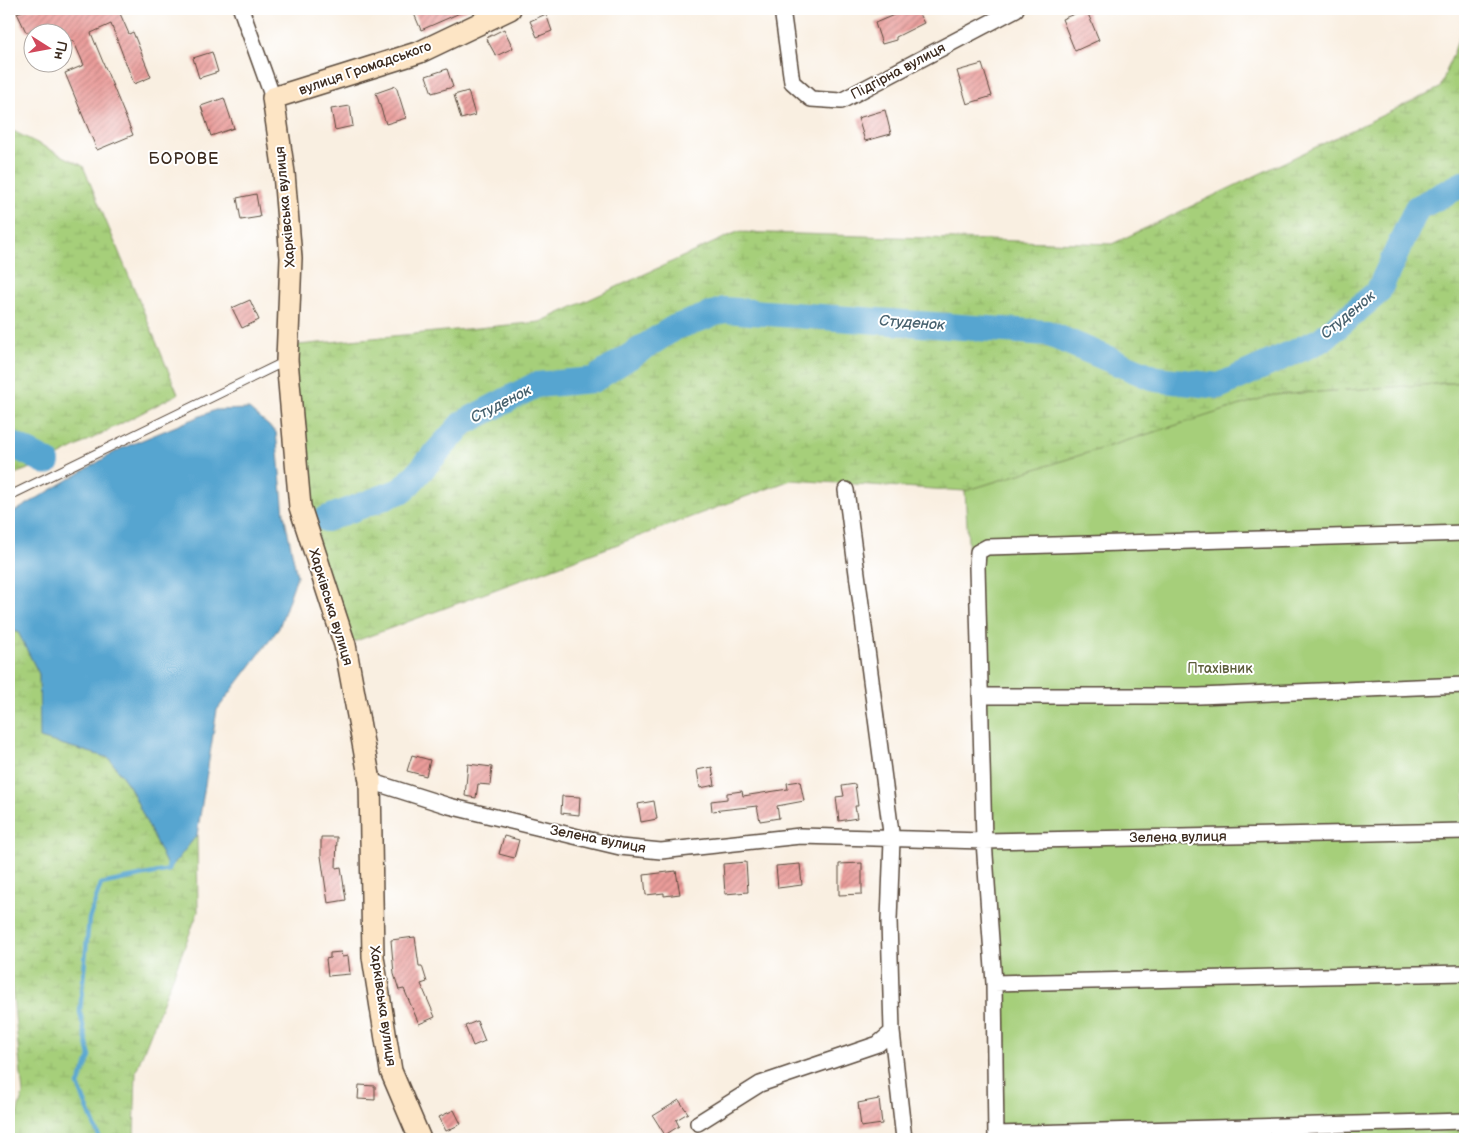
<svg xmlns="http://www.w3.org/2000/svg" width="1474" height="1148" font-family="'Balsamiq Sans',sans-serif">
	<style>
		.green { fill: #a6cf7a; stroke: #707c4c }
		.wetland { fill: url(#wetland-marsh); stroke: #707c4c }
		.water { fill: #56a5d0; stroke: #486877 }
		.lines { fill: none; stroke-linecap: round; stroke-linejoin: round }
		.stream { stroke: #56a5d0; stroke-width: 4.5 }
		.river { stroke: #56a5d0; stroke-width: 26 }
		.building { fill: url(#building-hatch) }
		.lane-casing { stroke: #58483b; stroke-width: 10 }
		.street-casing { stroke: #58483b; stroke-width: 18 }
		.secondary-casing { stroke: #58483b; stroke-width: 24 }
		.lane { stroke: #fff; stroke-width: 8 }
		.street { stroke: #fff; stroke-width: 15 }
		.secondary { stroke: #fde5c5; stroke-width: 21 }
		.labels { text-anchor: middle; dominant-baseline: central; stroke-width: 4; stroke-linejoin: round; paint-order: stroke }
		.street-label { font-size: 14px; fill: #3b2a1e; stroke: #fff }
		.park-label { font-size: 14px; fill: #5b5c3a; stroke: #fff }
		.water-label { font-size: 15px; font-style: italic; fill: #47616e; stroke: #fff }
		.quarter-label { font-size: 16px; letter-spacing: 1px; fill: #3b2a1e; stroke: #fff }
	</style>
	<defs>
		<pattern id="wetland-marsh" width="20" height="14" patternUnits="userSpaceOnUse" patternTransform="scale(1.25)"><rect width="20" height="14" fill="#a6cf7a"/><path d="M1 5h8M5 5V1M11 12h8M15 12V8" fill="none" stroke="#90b269"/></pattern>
		<pattern id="building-hatch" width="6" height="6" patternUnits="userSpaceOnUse" patternTransform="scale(1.25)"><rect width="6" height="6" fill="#ea9c9a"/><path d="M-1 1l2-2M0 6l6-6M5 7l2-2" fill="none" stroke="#bf7f7d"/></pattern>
	</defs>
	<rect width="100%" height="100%" fill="#fff"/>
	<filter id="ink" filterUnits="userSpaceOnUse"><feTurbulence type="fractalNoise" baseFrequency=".02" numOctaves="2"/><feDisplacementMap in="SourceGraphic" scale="10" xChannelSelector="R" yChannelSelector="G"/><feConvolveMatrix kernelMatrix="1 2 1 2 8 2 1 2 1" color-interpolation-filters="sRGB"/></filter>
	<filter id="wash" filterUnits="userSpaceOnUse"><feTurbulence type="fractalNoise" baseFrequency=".0096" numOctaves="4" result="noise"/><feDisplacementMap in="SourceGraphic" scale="20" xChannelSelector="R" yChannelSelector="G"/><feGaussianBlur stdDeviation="1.12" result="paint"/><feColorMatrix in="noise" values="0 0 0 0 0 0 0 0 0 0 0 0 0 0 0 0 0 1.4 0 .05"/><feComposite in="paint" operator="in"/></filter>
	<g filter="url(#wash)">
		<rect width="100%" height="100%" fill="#f9efe1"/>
		<!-- green -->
		<path class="green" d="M 1465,382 L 1465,1139 L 995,1139 L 993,964 L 965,491 L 1273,395 Z"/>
		<!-- wetland -->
		<path class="wetland" d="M 1465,22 L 1465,382 L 1273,395 L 965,491 L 791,480 L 345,645 L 300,507 L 288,346 L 540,322 L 737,232 L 1112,244 L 1440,88 Z
			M 9,129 L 83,166 L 178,394 L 47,462 L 9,476 Z
			M 9,631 L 18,632 L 39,674 L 41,738 L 109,758 L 130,787 L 169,869 L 197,835 L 198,912 L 136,1071 L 134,1139 L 9,1139 L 23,1094 L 9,957 Z"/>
		<!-- water -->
		<path class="water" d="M 249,409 L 276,432 L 284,514 L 297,576 L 279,628 L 217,710 L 197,835 L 169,870 L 130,787 L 109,758 L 40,738 L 39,674 L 18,632 L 9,631 L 9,515 L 120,449 L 215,410 Z"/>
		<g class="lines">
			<!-- stream -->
			<path class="stream" d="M 100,1139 L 78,1085 L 90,1057 L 80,1012 L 89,919 L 101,884 L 169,870 L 168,864"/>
			<!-- river -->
			<path class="river" d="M 9,443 L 47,462
				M 326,519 L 403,490 L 463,423 L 536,385 L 593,380 L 674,328 L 724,310 L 1047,333 L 1156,379 L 1219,386 L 1321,340 L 1378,292 L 1417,208 L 1465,183"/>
		</g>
		<g id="blocks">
			<!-- building -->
			<path class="building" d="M 28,9 L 118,9 L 129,34 L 133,32 L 151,77 L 134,84 L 111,24 L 91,33 L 133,135 L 97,150 L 65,73 L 84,65 L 73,40 L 62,45 L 62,32 L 26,32 L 17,13 Z
				M 412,9 L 469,9 L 421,30 Z
				M 908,9 L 916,9 L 924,23 L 896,37 L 896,40 L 882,44 L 875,23 Z
				M 1086,9 L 1099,40 L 1075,51 L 1062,19 Z
				M 546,14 L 552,31 L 537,37 L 530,21 Z
				M 504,29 L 513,48 L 496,56 L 486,38 Z
				M 212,52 L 218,72 L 199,78 L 193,58 Z
				M 982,64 L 992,96 L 967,104 L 957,71 Z
				M 447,69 L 453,87 L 432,93 L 426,76 Z
				M 396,86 L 406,118 L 386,124 L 376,93 Z
				M 468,91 L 475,115 L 461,119 L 454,95 Z
				M 224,98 L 234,128 L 211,136 L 201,106 Z
				M 350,106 L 353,126 L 335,130 L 331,109 Z
				M 885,110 L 891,134 L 865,141 L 858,118 Z
				M 256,194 L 260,217 L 241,220 L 237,198 Z
				M 250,300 L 259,320 L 242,328 L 232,308 Z
				M 412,755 L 430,760 L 426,776 L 407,771 Z
				M 468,764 L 492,767 L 490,785 L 478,784 L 476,798 L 465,796 Z
				M 712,767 L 715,785 L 700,788 L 697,770 Z
				M 800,781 L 804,801 L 777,806 L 779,818 L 760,821 L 757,806 L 712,811 L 711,801 L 727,799 L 727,793 L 742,791 L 743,796 L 788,789 L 787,783 Z
				M 855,784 L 858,806 L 855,806 L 857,818 L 839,821 L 836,797 L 844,796 L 842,786 Z
				M 562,796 L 580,797 L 579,815 L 561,813 Z
				M 654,801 L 657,819 L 641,822 L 638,804 Z
				M 504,836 L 519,840 L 514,858 L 499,854 Z
				M 321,837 L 337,837 L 336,868 L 341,867 L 346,900 L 328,903 L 321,856 Z
				M 746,862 L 748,892 L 725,894 L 723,864 Z
				M 862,863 L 862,894 L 839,895 L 839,864 Z
				M 800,864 L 802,885 L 778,888 L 776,866 Z
				M 676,871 L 680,894 L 664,896 L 664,893 L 646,895 L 644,875 Z
				M 415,937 L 419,966 L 422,966 L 427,982 L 421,984 L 435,1017 L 419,1024 L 404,989 L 399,990 L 394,974 L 391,940 Z
				M 341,952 L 342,957 L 348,956 L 350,974 L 328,976 L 326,959 L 330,958 L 330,953 Z
				M 477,1021 L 485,1041 L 473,1046 L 465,1026 Z
				M 359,1085 L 375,1086 L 375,1100 L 358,1099 Z
				M 879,1099 L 882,1124 L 861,1127 L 858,1103 Z
				M 679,1100 L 688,1113 L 676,1120 L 679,1126 L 665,1135 L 653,1116 Z
				M 454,1110 L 461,1124 L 446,1131 L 439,1117 Z"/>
		</g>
	</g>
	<g filter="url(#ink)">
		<use href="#blocks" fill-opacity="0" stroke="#58483b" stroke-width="1"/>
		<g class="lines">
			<!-- lane casing -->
			<g class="lane-casing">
				<path id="lane" d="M 9,496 L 286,361"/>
			</g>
			<!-- street casing -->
			<g class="street-casing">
				<path id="street" d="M 241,9 L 273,98
					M 782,9 L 792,82 L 811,99 L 841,101 L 1016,9
					M 980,696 L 1199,696 L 1465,685
					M 370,781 L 449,806 L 620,847 L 661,851 L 800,836 L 984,841 L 1465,831
					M 994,983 L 1465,973
					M 892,1032 L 904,1139
					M 698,1123 L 760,1084 L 878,1044 L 892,1032 L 889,920 L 892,840 L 846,490
					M 996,1134 L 1465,1121
					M 996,1139 L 994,983 L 984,841 L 977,567 L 978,552 L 987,547 L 1465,533"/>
			</g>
			<!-- secondary casing -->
			<g class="secondary-casing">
				<path id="secondary" d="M 420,1139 L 391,1071 L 373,957 L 370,781 L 345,645 L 300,507 L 287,360 L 291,258 L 284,173 L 273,98 L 420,52 L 510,9"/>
			</g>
			<!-- lane -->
			<use href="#lane" class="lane"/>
			<!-- street -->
			<use href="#street" class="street"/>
			<!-- secondary -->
			<use href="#secondary" class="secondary"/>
		</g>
	</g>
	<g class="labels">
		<!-- street labels -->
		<g class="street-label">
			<text transform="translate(365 68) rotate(-19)">вулиця Громадського</text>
			<text transform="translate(898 71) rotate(-28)">Підгірна вулиця</text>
			<text transform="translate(285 207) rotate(-95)">Харківська вулиця</text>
			<text transform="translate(331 607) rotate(73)">Харківська вулиця</text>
			<text transform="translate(1178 837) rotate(-1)">Зелена вулиця</text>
			<text transform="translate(598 839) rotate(11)">Зелена вулиця</text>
			<text transform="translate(383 1006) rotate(82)">Харківська вулиця</text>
		</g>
		<!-- park labels -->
		<g class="park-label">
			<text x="1220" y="668">Птахівник</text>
		</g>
		<!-- water labels -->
		<g class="water-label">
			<text transform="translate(1348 315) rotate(-40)">Студенок</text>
			<text transform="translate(912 323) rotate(4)">Студенок</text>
			<text transform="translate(501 404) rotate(-27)">Студенок</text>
		</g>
		<!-- quarter labels -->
		<g class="quarter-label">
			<text x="184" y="159">БОРОВЕ</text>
		</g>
	</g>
	<!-- margin -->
	<rect width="1474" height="1148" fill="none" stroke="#fff" stroke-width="30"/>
	<!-- north arrow -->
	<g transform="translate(48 48) rotate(101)"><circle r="24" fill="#ffffff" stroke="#b1aaa5"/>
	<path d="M0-4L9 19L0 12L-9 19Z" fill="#d1495b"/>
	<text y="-8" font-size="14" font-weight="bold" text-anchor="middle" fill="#3b2a1e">Пн</text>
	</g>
</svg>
